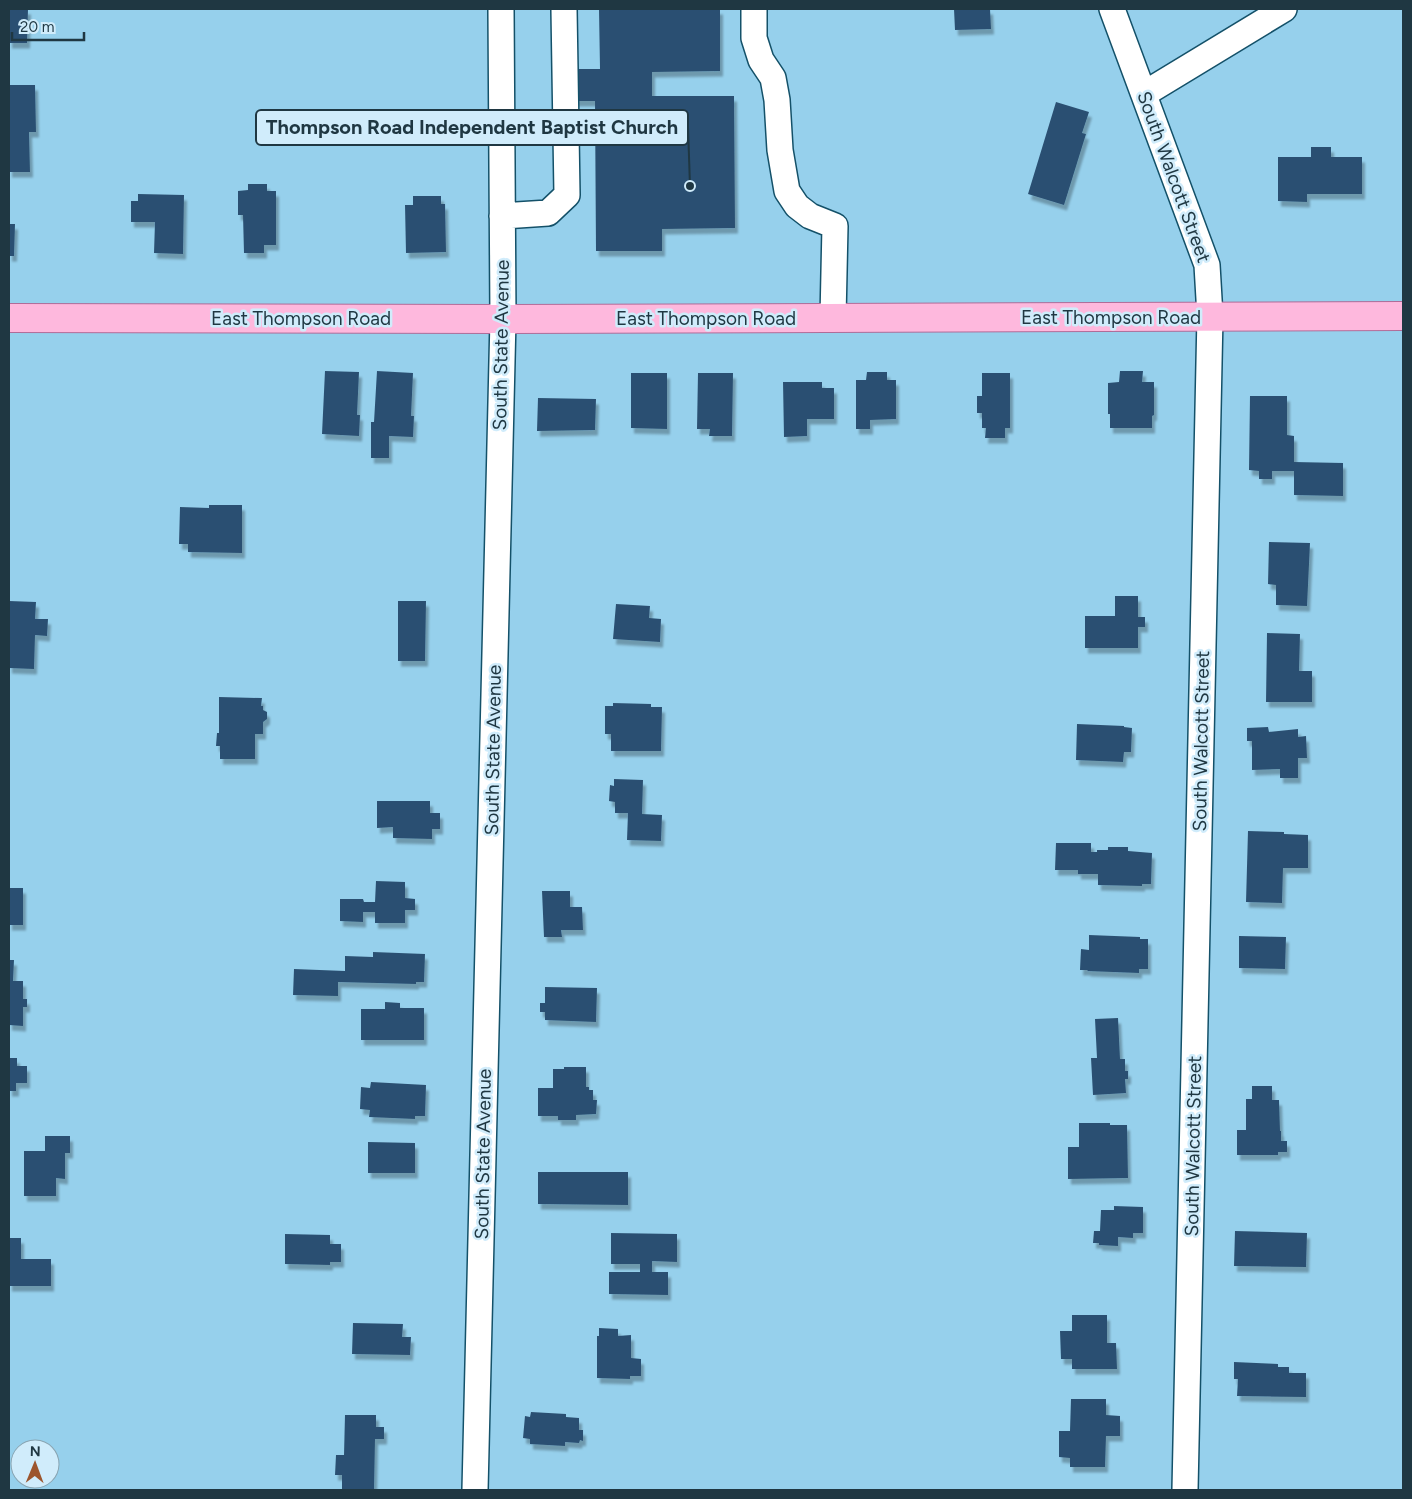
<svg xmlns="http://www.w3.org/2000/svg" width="1412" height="1499" font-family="Figtree,sans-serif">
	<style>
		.building { fill: #2b5072; filter: url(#shadow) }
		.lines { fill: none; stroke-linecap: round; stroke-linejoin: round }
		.minor-casing { stroke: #145169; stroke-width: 28 }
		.major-casing { stroke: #b06c98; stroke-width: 30 }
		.minor { stroke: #fff; stroke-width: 25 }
		.major { stroke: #feb8dd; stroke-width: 28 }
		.labels { text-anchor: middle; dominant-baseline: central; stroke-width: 5; stroke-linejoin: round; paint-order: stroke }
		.street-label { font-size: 19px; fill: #1f3742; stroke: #d0ecfb }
		.leader { fill: none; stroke: #1f3742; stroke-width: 2 }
		.callout-dot { fill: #1f3742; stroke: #d0ecfb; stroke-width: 2 }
		.callout { fill: #d0ecfb; stroke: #1f3742; stroke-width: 2 }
		.callout-label { font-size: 20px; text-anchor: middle; font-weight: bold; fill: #1f3742 }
	</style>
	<defs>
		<filter id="shadow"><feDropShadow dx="3" dy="5.5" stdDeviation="1" flood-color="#0004"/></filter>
	</defs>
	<rect width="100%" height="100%" fill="#96d0ec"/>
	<!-- building -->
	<path class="building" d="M 9,9 L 28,9 L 27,43 L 9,43 Z
		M 599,9 L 720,9 L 720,71 L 652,72 L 652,96 L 734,96 L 735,228 L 662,229 L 662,251 L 596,251 L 595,101 L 572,101 L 572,69 L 600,69 Z
		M 954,9 L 990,9 L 991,29 L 955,30 Z
		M 9,85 L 35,85 L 36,132 L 29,132 L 30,172 L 9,172 Z
		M 1056,102 L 1089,112 L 1082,133 L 1086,134 L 1064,205 L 1028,194 Z
		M 1311,147 L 1331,147 L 1331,157 L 1362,157 L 1362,194 L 1307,194 L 1307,202 L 1278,201 L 1278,157 L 1311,157 Z
		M 248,184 L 267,184 L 267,191 L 276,191 L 276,245 L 264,245 L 264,253 L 244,253 L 243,215 L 238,215 L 238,191 L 248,190 Z
		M 138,194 L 184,195 L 183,254 L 154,253 L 155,222 L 131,222 L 131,201 L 138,201 Z
		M 413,196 L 441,196 L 441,204 L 445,204 L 446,252 L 406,253 L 405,205 L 413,205 Z
		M 9,224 L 15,224 L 14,256 L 9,256 Z
		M 325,371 L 359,372 L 357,415 L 360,415 L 359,436 L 322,434 Z
		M 377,371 L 413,373 L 411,416 L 414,416 L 413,437 L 389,436 L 389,458 L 371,458 L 371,422 L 374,422 Z
		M 1120,371 L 1143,371 L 1142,382 L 1154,382 L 1154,415 L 1152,416 L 1152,428 L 1110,428 L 1110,414 L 1108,414 L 1108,383 L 1119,382 Z
		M 867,372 L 887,372 L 887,380 L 896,380 L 896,419 L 870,420 L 870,429 L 856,429 L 856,380 L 866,380 Z
		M 631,373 L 667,373 L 667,429 L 631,428 Z
		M 698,373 L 733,373 L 732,436 L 709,436 L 710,429 L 697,429 Z
		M 982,373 L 1010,373 L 1010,428 L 1005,428 L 1005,438 L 985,438 L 986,428 L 982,428 L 982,413 L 977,413 L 977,396 L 982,396 Z
		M 783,382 L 822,382 L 822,388 L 834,388 L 834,419 L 807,419 L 807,436 L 784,437 Z
		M 1250,396 L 1287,396 L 1287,435 L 1294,436 L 1294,462 L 1343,463 L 1343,496 L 1294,495 L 1294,471 L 1272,471 L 1272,479 L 1259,479 L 1259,471 L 1249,470 Z
		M 538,398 L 596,399 L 595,430 L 537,431 Z
		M 209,505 L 242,505 L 242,553 L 188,552 L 188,544 L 179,544 L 180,507 L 209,508 Z
		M 1269,542 L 1310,543 L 1307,606 L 1276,605 L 1276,585 L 1268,584 Z
		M 1115,596 L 1138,596 L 1138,617 L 1145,617 L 1145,627 L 1138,627 L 1138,648 L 1085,648 L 1085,616 L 1115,616 Z
		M 9,601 L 36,602 L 35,619 L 48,619 L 47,636 L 35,635 L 34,669 L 9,668 Z
		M 398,601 L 426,601 L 425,661 L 398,661 Z
		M 616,604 L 650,606 L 649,618 L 661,619 L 660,642 L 613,639 Z
		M 1267,633 L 1300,634 L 1299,671 L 1312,671 L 1312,702 L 1266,702 Z
		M 219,697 L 262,698 L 261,706 L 263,706 L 263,710 L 267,712 L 267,719 L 263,722 L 263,734 L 255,734 L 255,759 L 220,759 L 220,746 L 216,746 L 217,733 L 219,733 Z
		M 613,703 L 651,704 L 651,707 L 662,707 L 661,751 L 611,751 L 611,734 L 605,734 L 605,706 L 613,706 Z
		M 1077,724 L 1124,726 L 1124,727 L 1132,728 L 1131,752 L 1124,752 L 1123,762 L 1076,760 Z
		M 1268,727 L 1269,732 L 1298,729 L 1298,737 L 1306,736 L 1307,758 L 1298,758 L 1298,778 L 1280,778 L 1280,769 L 1252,770 L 1252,741 L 1247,741 L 1247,728 Z
		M 614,779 L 643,780 L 642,814 L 662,815 L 661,841 L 627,840 L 628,813 L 615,813 L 615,802 L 609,801 L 610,785 L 614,786 Z
		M 377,801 L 430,801 L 430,813 L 440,813 L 440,829 L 432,829 L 432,839 L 393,838 L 393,827 L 377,828 Z
		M 1248,831 L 1284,832 L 1284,834 L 1308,835 L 1308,868 L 1283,868 L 1282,903 L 1246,902 Z
		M 1056,843 L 1091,843 L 1091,852 L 1097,852 L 1097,850 L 1108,850 L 1108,847 L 1128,847 L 1128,851 L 1152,853 L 1151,884 L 1142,884 L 1142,886 L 1098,885 L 1098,874 L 1078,874 L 1078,870 L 1055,870 Z
		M 376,881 L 405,882 L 405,898 L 415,899 L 415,910 L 405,910 L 405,923 L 375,923 L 375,912 L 363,912 L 363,922 L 340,921 L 340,899 L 363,899 L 364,902 L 375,902 Z
		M 9,888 L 23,888 L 23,925 L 9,925 Z
		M 542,891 L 570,891 L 570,907 L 582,907 L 583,930 L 561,930 L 562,937 L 544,937 Z
		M 1089,935 L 1140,937 L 1140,939 L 1148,939 L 1148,969 L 1139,969 L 1139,973 L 1087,971 L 1088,970 L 1080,970 L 1081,949 L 1089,950 Z
		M 1239,936 L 1286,937 L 1285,969 L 1239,968 Z
		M 373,952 L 425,954 L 424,982 L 416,982 L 416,984 L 338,982 L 338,996 L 293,995 L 294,969 L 345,971 L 345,956 L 373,957 Z
		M 9,960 L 14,960 L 13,981 L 23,981 L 23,999 L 27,999 L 27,1007 L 23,1007 L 23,1026 L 9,1025 Z
		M 545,987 L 597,988 L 596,1022 L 545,1020 L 545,1012 L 540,1012 L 540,1003 L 545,1003 Z
		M 385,1002 L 400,1003 L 400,1008 L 424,1008 L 424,1040 L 361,1040 L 361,1009 L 385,1009 Z
		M 1118,1018 L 1120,1059 L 1125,1059 L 1125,1071 L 1128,1071 L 1128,1079 L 1125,1079 L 1126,1093 L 1093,1095 L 1091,1058 L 1097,1058 L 1095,1019 Z
		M 9,1058 L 17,1058 L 17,1066 L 27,1066 L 27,1083 L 16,1083 L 16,1091 L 9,1091 Z
		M 564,1067 L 586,1067 L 586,1087 L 589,1087 L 589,1090 L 593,1090 L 593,1100 L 597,1100 L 596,1114 L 576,1115 L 576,1120 L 558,1120 L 558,1116 L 538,1116 L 538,1088 L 553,1088 L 553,1069 L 564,1069 Z
		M 371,1082 L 426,1085 L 425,1116 L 415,1116 L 415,1119 L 369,1117 L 370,1110 L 360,1109 L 361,1087 L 370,1088 Z
		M 1252,1086 L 1272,1086 L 1272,1100 L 1279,1100 L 1280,1131 L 1281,1131 L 1281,1141 L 1287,1141 L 1287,1152 L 1278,1152 L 1278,1155 L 1237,1155 L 1237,1130 L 1246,1130 L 1246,1099 L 1252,1099 Z
		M 1079,1123 L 1110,1123 L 1110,1125 L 1127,1125 L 1128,1178 L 1068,1179 L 1068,1147 L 1079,1147 Z
		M 45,1136 L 70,1136 L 70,1153 L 65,1153 L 65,1179 L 56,1178 L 56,1196 L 24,1196 L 24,1151 L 45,1151 Z
		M 368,1142 L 415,1143 L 415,1173 L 368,1173 Z
		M 538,1172 L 628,1172 L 628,1205 L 538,1204 Z
		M 1114,1206 L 1143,1207 L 1143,1233 L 1133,1233 L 1133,1238 L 1118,1237 L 1118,1246 L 1099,1245 L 1099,1243 L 1093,1243 L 1094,1231 L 1100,1231 L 1101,1210 L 1114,1210 Z
		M 1235,1231 L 1307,1233 L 1306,1267 L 1234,1266 Z
		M 611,1233 L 677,1234 L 677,1262 L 652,1261 L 652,1272 L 668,1272 L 668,1295 L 609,1294 L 609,1272 L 640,1272 L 640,1264 L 611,1264 Z
		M 285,1234 L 330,1235 L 330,1244 L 341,1244 L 341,1262 L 330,1262 L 330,1265 L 285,1264 Z
		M 9,1238 L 21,1238 L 21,1259 L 51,1259 L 51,1286 L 9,1286 Z
		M 1072,1315 L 1107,1315 L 1107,1343 L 1116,1343 L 1117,1369 L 1072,1369 L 1072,1359 L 1061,1359 L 1060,1331 L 1072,1331 Z
		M 353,1323 L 403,1324 L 402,1337 L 411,1337 L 410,1355 L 352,1354 Z
		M 599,1328 L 618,1329 L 618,1336 L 631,1335 L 631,1358 L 641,1359 L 641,1376 L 630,1376 L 630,1379 L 597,1378 L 597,1336 L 599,1336 Z
		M 1234,1362 L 1278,1364 L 1278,1367 L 1289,1367 L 1289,1373 L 1306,1373 L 1306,1397 L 1237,1396 L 1238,1379 L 1234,1379 Z
		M 1071,1399 L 1106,1399 L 1106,1415 L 1120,1416 L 1120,1436 L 1106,1436 L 1105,1467 L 1070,1467 L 1070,1458 L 1059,1457 L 1059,1431 L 1070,1431 Z
		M 531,1412 L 566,1414 L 566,1417 L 579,1418 L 579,1430 L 583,1430 L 583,1441 L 580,1440 L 579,1443 L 565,1442 L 565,1446 L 530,1444 L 530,1439 L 523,1438 L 525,1416 L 530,1417 Z
		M 345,1415 L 376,1415 L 376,1427 L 384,1427 L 384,1439 L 375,1439 L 374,1490 L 342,1490 L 342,1475 L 335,1475 L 336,1455 L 344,1455 Z"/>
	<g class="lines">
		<!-- minor casing -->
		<g class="minor-casing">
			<path id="minor" d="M 754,9 L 754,38 L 761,60 L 773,78 L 777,100 L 780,150 L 787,191 L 797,206 L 810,216 L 835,226 L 833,318
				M 1112,9 L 1207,265 L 1210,316 L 1185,1490
				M 1144,94 L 1284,9
				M 502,216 L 548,213 L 567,195 L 564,9
				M 475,1490 L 503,319 L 501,9"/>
		</g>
		<!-- major casing -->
		<g class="major-casing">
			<path id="major" d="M 9,318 L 503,319 L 1403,316"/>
		</g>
		<!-- minor -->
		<use href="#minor" class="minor"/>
		<!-- major -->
		<use href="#major" class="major"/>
	</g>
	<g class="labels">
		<!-- street labels -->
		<g class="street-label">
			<text transform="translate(1174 177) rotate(70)">South Walcott Street</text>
			<text x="1111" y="317">East Thompson Road</text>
			<text x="301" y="318">East Thompson Road</text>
			<text x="706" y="318">East Thompson Road</text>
			<text transform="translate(501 345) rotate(-89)">South State Avenue</text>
			<text transform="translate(1201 741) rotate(-89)">South Walcott Street</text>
			<text transform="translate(493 750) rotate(-89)">South State Avenue</text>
			<text transform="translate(1193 1146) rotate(-89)">South Walcott Street</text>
			<text transform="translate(483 1154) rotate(-89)">South State Avenue</text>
		</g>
	</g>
	<!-- callouts -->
	<path class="leader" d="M690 186L688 127"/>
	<circle class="callout-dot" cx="690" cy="186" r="5"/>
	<rect class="callout" x="256" y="110" width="432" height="35" rx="5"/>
	<g class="callout-label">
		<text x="472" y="134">Thompson Road Independent Baptist Church</text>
	</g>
	<!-- border -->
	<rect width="1412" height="1499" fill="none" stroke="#1f3742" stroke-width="20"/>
	<!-- north arrow -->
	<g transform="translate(35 1464) rotate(1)"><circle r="24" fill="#d0ecfb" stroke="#89a4b1"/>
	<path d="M0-4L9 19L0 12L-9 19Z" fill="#9c552d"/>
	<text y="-8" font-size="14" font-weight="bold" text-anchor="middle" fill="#1f3742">N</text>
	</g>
	<!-- scale -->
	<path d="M12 32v8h72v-8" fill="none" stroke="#1f3742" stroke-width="2.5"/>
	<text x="20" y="32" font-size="15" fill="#1f3742" stroke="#d0ecfb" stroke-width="4" paint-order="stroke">20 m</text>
</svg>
